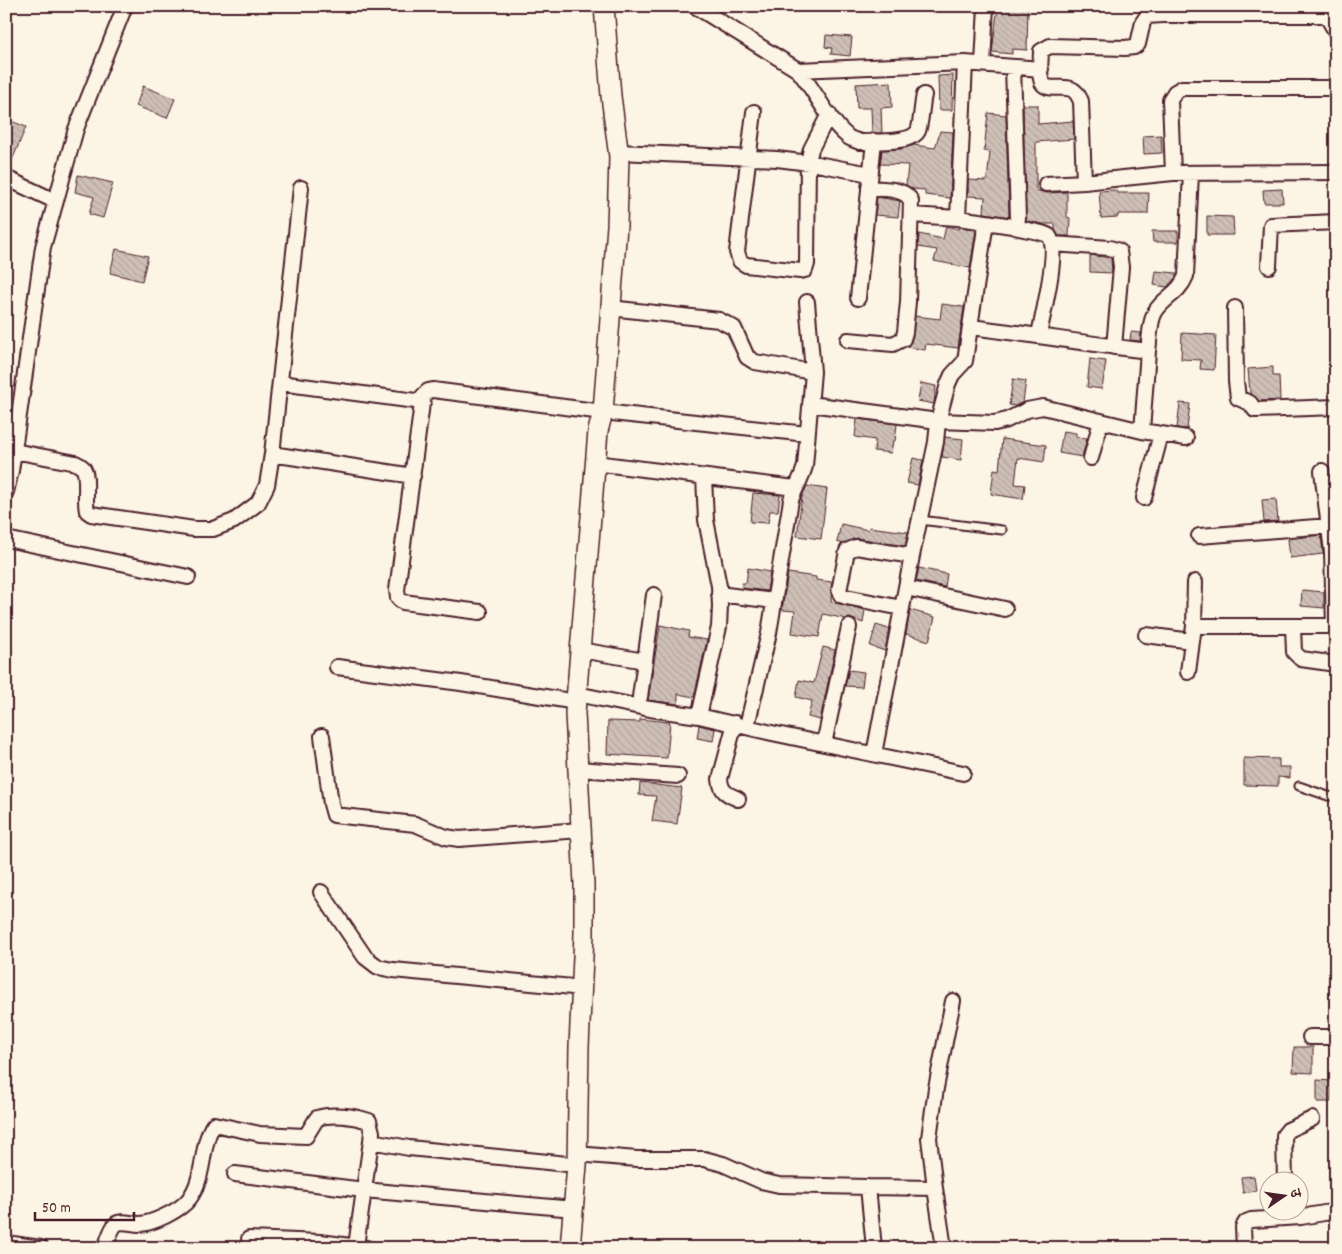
<svg xmlns="http://www.w3.org/2000/svg" width="1342" height="1254" font-family="Dekko,'Playpen Sans Deva',sans-serif">
	<style>
		.building { fill: url(#building-back-hatch); stroke: #4a1f2b }
		.lines { fill: none; stroke-linecap: round; stroke-linejoin: round }
		.lane-casing { stroke: #4a1f2b; stroke-width: 11 }
		.street-casing { stroke: #4a1f2b; stroke-width: 18 }
		.secondary-casing { stroke: #4a1f2b; stroke-width: 22 }
		.lane { stroke: #fcf5e5; stroke-width: 7 }
		.street { stroke: #fcf5e5; stroke-width: 14 }
		.secondary { stroke: #fcf5e5; stroke-width: 19 }
	</style>
	<defs>
		<pattern id="building-back-hatch" width="6" height="6" patternUnits="userSpaceOnUse" patternTransform="scale(1.25)"><rect width="6" height="6" fill="#cfc0b7"/><path d="M-1 5l2 2M0 0l6 6M5-1l2 2" fill="none" stroke="#b3a59e"/></pattern>
	</defs>
	<rect width="100%" height="100%" fill="#fcf5e5"/>
	<filter id="ink" filterUnits="userSpaceOnUse"><feTurbulence type="fractalNoise" baseFrequency=".02" numOctaves="2"/><feDisplacementMap in="SourceGraphic" scale="10" xChannelSelector="R" yChannelSelector="G"/><feConvolveMatrix kernelMatrix="1 2 1 2 8 2 1 2 1" color-interpolation-filters="sRGB"/></filter>
	<g filter="url(#ink)">
		<!-- building -->
		<path class="building" d="M 998,6 L 1028,6 L 1027,50 L 1012,49 L 1012,54 L 992,52 Z
			M 826,35 L 852,37 L 850,56 L 831,54 L 832,48 L 825,47 Z
			M 953,75 L 952,110 L 939,110 L 938,76 Z
			M 891,82 L 892,107 L 881,108 L 882,133 L 872,133 L 871,108 L 857,108 L 856,84 Z
			M 143,86 L 175,99 L 167,118 L 136,106 Z
			M 1023,105 L 1038,105 L 1038,124 L 1073,121 L 1074,139 L 1036,142 L 1036,190 L 1046,193 L 1067,192 L 1067,217 L 1070,218 L 1069,236 L 1058,236 L 1055,230 L 1055,224 L 1043,224 L 1026,221 Z
			M 988,113 L 1006,115 L 1009,217 L 984,213 L 985,197 L 968,196 L 968,180 L 987,181 L 990,152 L 984,151 Z
			M 6,119 L 26,127 L 8,170 L 6,169 Z
			M 940,131 L 953,132 L 950,198 L 925,195 L 925,190 L 913,189 L 906,185 L 908,165 L 880,164 L 882,150 L 901,149 L 914,145 L 935,148 Z
			M 1161,135 L 1162,153 L 1144,154 L 1143,136 Z
			M 78,175 L 113,183 L 103,218 L 89,214 L 94,197 L 75,192 Z
			M 1282,189 L 1283,203 L 1264,203 L 1263,190 Z
			M 1116,190 L 1117,193 L 1149,193 L 1148,214 L 1118,214 L 1118,217 L 1101,218 L 1099,191 Z
			M 877,197 L 900,201 L 898,217 L 875,215 Z
			M 1207,216 L 1233,217 L 1234,235 L 1207,235 Z
			M 946,226 L 959,229 L 960,227 L 976,230 L 970,268 L 934,261 L 937,250 L 918,247 L 919,234 L 943,239 Z
			M 1152,231 L 1178,231 L 1178,242 L 1153,242 Z
			M 116,249 L 148,256 L 142,281 L 110,273 Z
			M 1090,255 L 1111,258 L 1112,273 L 1090,272 Z
			M 1156,271 L 1176,273 L 1176,277 L 1167,287 L 1154,285 Z
			M 942,304 L 964,307 L 958,348 L 926,344 L 925,350 L 907,347 L 911,342 L 913,334 L 915,316 L 940,319 Z
			M 1131,332 L 1141,333 L 1140,341 L 1130,340 Z
			M 1182,333 L 1216,335 L 1214,370 L 1200,369 L 1201,360 L 1181,359 Z
			M 1090,359 L 1106,361 L 1102,389 L 1087,387 Z
			M 1273,367 L 1273,376 L 1279,376 L 1280,400 L 1259,401 L 1250,393 L 1248,369 Z
			M 1013,379 L 1026,381 L 1023,402 L 1015,406 L 1009,405 Z
			M 921,383 L 936,386 L 934,404 L 918,401 Z
			M 1180,403 L 1190,404 L 1187,429 L 1177,428 Z
			M 857,419 L 897,424 L 895,441 L 893,441 L 891,453 L 874,451 L 875,440 L 855,437 Z
			M 1063,431 L 1076,433 L 1076,437 L 1087,438 L 1082,457 L 1059,453 Z
			M 945,437 L 963,439 L 961,460 L 942,457 Z
			M 1002,439 L 1046,445 L 1044,462 L 1018,458 L 1015,484 L 1025,485 L 1023,499 L 991,494 L 994,469 L 999,470 Z
			M 913,458 L 923,460 L 918,485 L 907,483 Z
			M 807,486 L 827,489 L 821,539 L 797,536 L 802,496 Z
			M 753,493 L 780,495 L 778,511 L 770,511 L 768,523 L 750,522 Z
			M 1276,499 L 1278,521 L 1264,522 L 1262,500 Z
			M 841,524 L 868,530 L 869,527 L 908,532 L 905,546 L 857,538 L 843,544 L 837,542 Z
			M 1321,535 L 1323,554 L 1290,558 L 1288,539 Z
			M 748,568 L 770,572 L 767,591 L 742,588 L 742,583 L 746,583 Z
			M 919,568 L 947,574 L 945,587 L 916,581 Z
			M 788,573 L 816,577 L 816,580 L 832,582 L 831,602 L 865,610 L 863,623 L 850,618 L 846,619 L 823,614 L 819,637 L 792,633 L 795,611 L 782,610 Z
			M 1302,590 L 1324,592 L 1324,608 L 1301,606 Z
			M 910,610 L 935,617 L 929,641 L 906,634 Z
			M 660,625 L 689,631 L 688,637 L 707,640 L 694,697 L 678,694 L 678,704 L 648,700 Z
			M 876,625 L 889,629 L 885,651 L 870,646 Z
			M 823,647 L 835,650 L 820,720 L 808,717 L 812,701 L 796,697 L 799,680 L 814,683 Z
			M 849,670 L 864,672 L 862,687 L 845,686 Z
			M 640,719 L 670,722 L 667,758 L 607,754 L 608,721 L 640,722 Z
			M 699,725 L 715,729 L 713,741 L 697,738 Z
			M 1244,758 L 1279,759 L 1279,767 L 1290,767 L 1290,778 L 1278,777 L 1278,786 L 1244,785 Z
			M 640,783 L 682,788 L 677,824 L 652,821 L 656,796 L 639,795 Z
			M 1294,1047 L 1313,1047 L 1313,1073 L 1293,1072 Z
			M 1317,1080 L 1332,1081 L 1331,1102 L 1317,1102 Z
			M 1254,1176 L 1256,1191 L 1243,1193 L 1241,1177 Z"/>
		<g class="lines">
			<!-- lane casing -->
			<g class="lane-casing">
				<path id="lane" d="M 920,520 L 1002,530
					M 1299,786 L 1328,796 L 1336,797"/>
			</g>
			<!-- street casing -->
			<g class="street-casing">
				<path id="street" d="M 695,6 L 798,70 C 814,89 828,120 846,135 C 849,139 855,140 860,142 C 874,141 911,144 918,131 C 921,125 922,102 924,95
					M 1163,6 L 1163,15 L 1326,15
					M 1325,7 L 1326,15 L 1336,32
					M 1163,15 L 1147,16 L 1143,22 L 1138,44 L 1134,47 L 1125,48 L 1050,46 L 1041,51 C 1041,60 1039,70 1041,79 C 1043,93 1062,85 1071,89 C 1077,91 1078,96 1081,101 L 1084,182 L 1173,173 L 1336,172
					M 983,64 L 986,6
					M 1013,67 L 1018,218 L 1017,224 L 1012,226 L 986,222 L 970,327 C 1030,334 1089,344 1148,351 C 1150,339 1149,323 1155,312 C 1164,297 1179,294 1186,276 L 1191,173
					M 798,70 L 965,63 L 1041,69
					M 754,112 L 737,252 L 740,261 L 746,265 L 800,271 L 805,270 L 807,264 L 808,162 L 811,149 L 829,114
					M 618,152 L 777,159 L 817,164 L 870,174
					M 1173,173 L 1170,100 L 1175,92 L 1182,88 L 1336,88
					M 6,178 L 55,201
					M 1046,184 L 1084,182
					M 911,215 L 958,218 L 986,222
					M 958,218 L 965,63
					M 1012,226 C 1019,229 1045,232 1049,236 C 1060,249 1042,317 1039,335
					M 1052,244 L 1110,248 L 1119,251 L 1121,267 L 1114,347
					M 1269,266 L 1271,225 L 1336,222
					M 858,298 L 874,141
					M 610,308 L 719,320 L 734,328 L 747,357 L 755,362 L 813,372
					M 1235,308 L 1236,381 L 1238,398 L 1250,403 L 1255,410 L 1336,407
					M 848,340 L 893,344 L 903,339 L 905,332 L 908,302 L 911,201 C 905,187 883,190 869,188
					M 280,383 L 423,402
					M 810,404 L 938,421 L 995,423 L 1007,420 L 1027,410 L 1043,407 L 1142,431 L 1148,351
					M 1142,431 L 1186,438
					M 14,451 L 76,463 C 77,464 83,467 83,468 C 89,476 84,500 87,511 L 91,514 L 194,529 L 213,529 L 234,521 L 258,503 L 267,485 L 272,454 L 301,188
					M 272,454 L 413,476
					M 1091,458 L 1101,421
					M 595,463 L 795,488
					M 1322,471 L 1332,552 L 1334,626 L 1336,632
					M 6,492 L 11,471 L 43,247 L 76,129 L 125,6
					M 1144,498 L 1161,434
					M 1199,536 L 1329,526
					M 6,539 L 188,577
					M 906,588 L 1005,609
					M 719,594 L 774,601
					M 902,608 L 846,597 L 841,595 L 839,591 L 847,551 L 856,547 L 912,556 L 936,442 L 938,421 L 948,384 L 952,375 L 965,361 L 970,327
					M 480,612 L 403,602 L 398,598 L 397,590 L 423,396 L 428,391 L 433,390 L 603,412 L 807,434
					M 1194,626 L 1334,626
					M 1293,627 L 1294,652 L 1301,659 L 1336,664
					M 1146,635 L 1192,641
					M 580,650 L 645,661
					M 337,667 L 461,683 L 576,702
					M 1188,672 L 1194,626 L 1195,582
					M 577,694 L 650,709 L 699,716 L 772,733 L 963,773
					M 640,697 L 654,595
					M 699,716 L 719,627 L 720,606 L 719,586 L 706,520 L 704,477
					M 735,723 L 720,779 C 721,792 727,794 738,799
					M 747,726 L 769,633 L 791,500 C 795,488 802,478 805,466 L 813,372 L 807,302
					M 322,736 L 331,804 L 334,815 L 415,824 L 446,837 L 459,839 L 581,830
					M 824,744 L 849,627
					M 874,754 L 912,556
					M 578,769 L 678,776
					M 321,892 L 365,957 L 378,967 L 393,970 L 583,988
					M 1310,1037 L 1336,1037
					M 576,1154 L 637,1159 L 704,1159 L 723,1164 L 761,1181 L 779,1185 L 868,1187
					M 235,1174 L 364,1190 L 574,1209
					M 1285,1182 L 1284,1135 L 1288,1130 L 1312,1119
					M 935,1188 L 929,1138 L 936,1088 L 953,1001
					M 249,1239 L 320,1242 L 366,1248
					M 6,1243 L 41,1248
					M 356,1246 L 371,1141
					M 105,1248 C 108,1241 111,1228 116,1224 C 122,1220 132,1224 139,1224 C 152,1224 181,1210 189,1199 C 206,1177 200,1144 214,1124 L 260,1134 L 306,1136 L 317,1118 C 332,1113 354,1116 369,1121 L 372,1132 L 371,1141 L 409,1148 L 577,1165
					M 874,1248 L 868,1187 L 935,1188 L 944,1248
					M 1244,1248 L 1243,1227 L 1246,1222 L 1251,1220 L 1301,1217 L 1336,1211"/>
			</g>
			<!-- secondary casing -->
			<g class="secondary-casing">
				<path id="secondary" d="M 570,1248 L 577,1165 L 579,1047 L 584,934 L 584,884 L 575,713 L 598,431 L 603,412 L 617,226 L 619,157 L 611,96 L 604,6"/>
			</g>
			<!-- lane -->
			<use href="#lane" class="lane"/>
			<!-- street -->
			<use href="#street" class="street"/>
			<!-- secondary -->
			<use href="#secondary" class="secondary"/>
		</g>
	</g>
	<!-- margin -->
	<rect width="1342" height="1254" fill="none" stroke="#fcf5e5" stroke-width="25"/>
	<rect x="12" y="12" width="1317" height="1229" fill="none" stroke="#4a1f2b" stroke-width="2" filter="url(#ink)"/>
	<!-- north arrow -->
	<g transform="translate(1284 1196) rotate(77)"><circle r="24" fill="#fcf5e5" stroke="#b59f9b"/>
	<path d="M0-4L9 19L0 12L-9 19Z" fill="#4a1f2b"/>
	<text y="-8" font-size="14" font-weight="bold" text-anchor="middle" fill="#4a1f2b">उ</text>
	</g>
	<!-- scale -->
	<path d="M35 1212v8h99v-8" fill="none" stroke="#4a1f2b" stroke-width="2.5"/>
	<text x="42" y="1212" font-size="15" fill="#4a1f2b" stroke="#fcf5e5" stroke-width="4" paint-order="stroke">50 m</text>
</svg>
